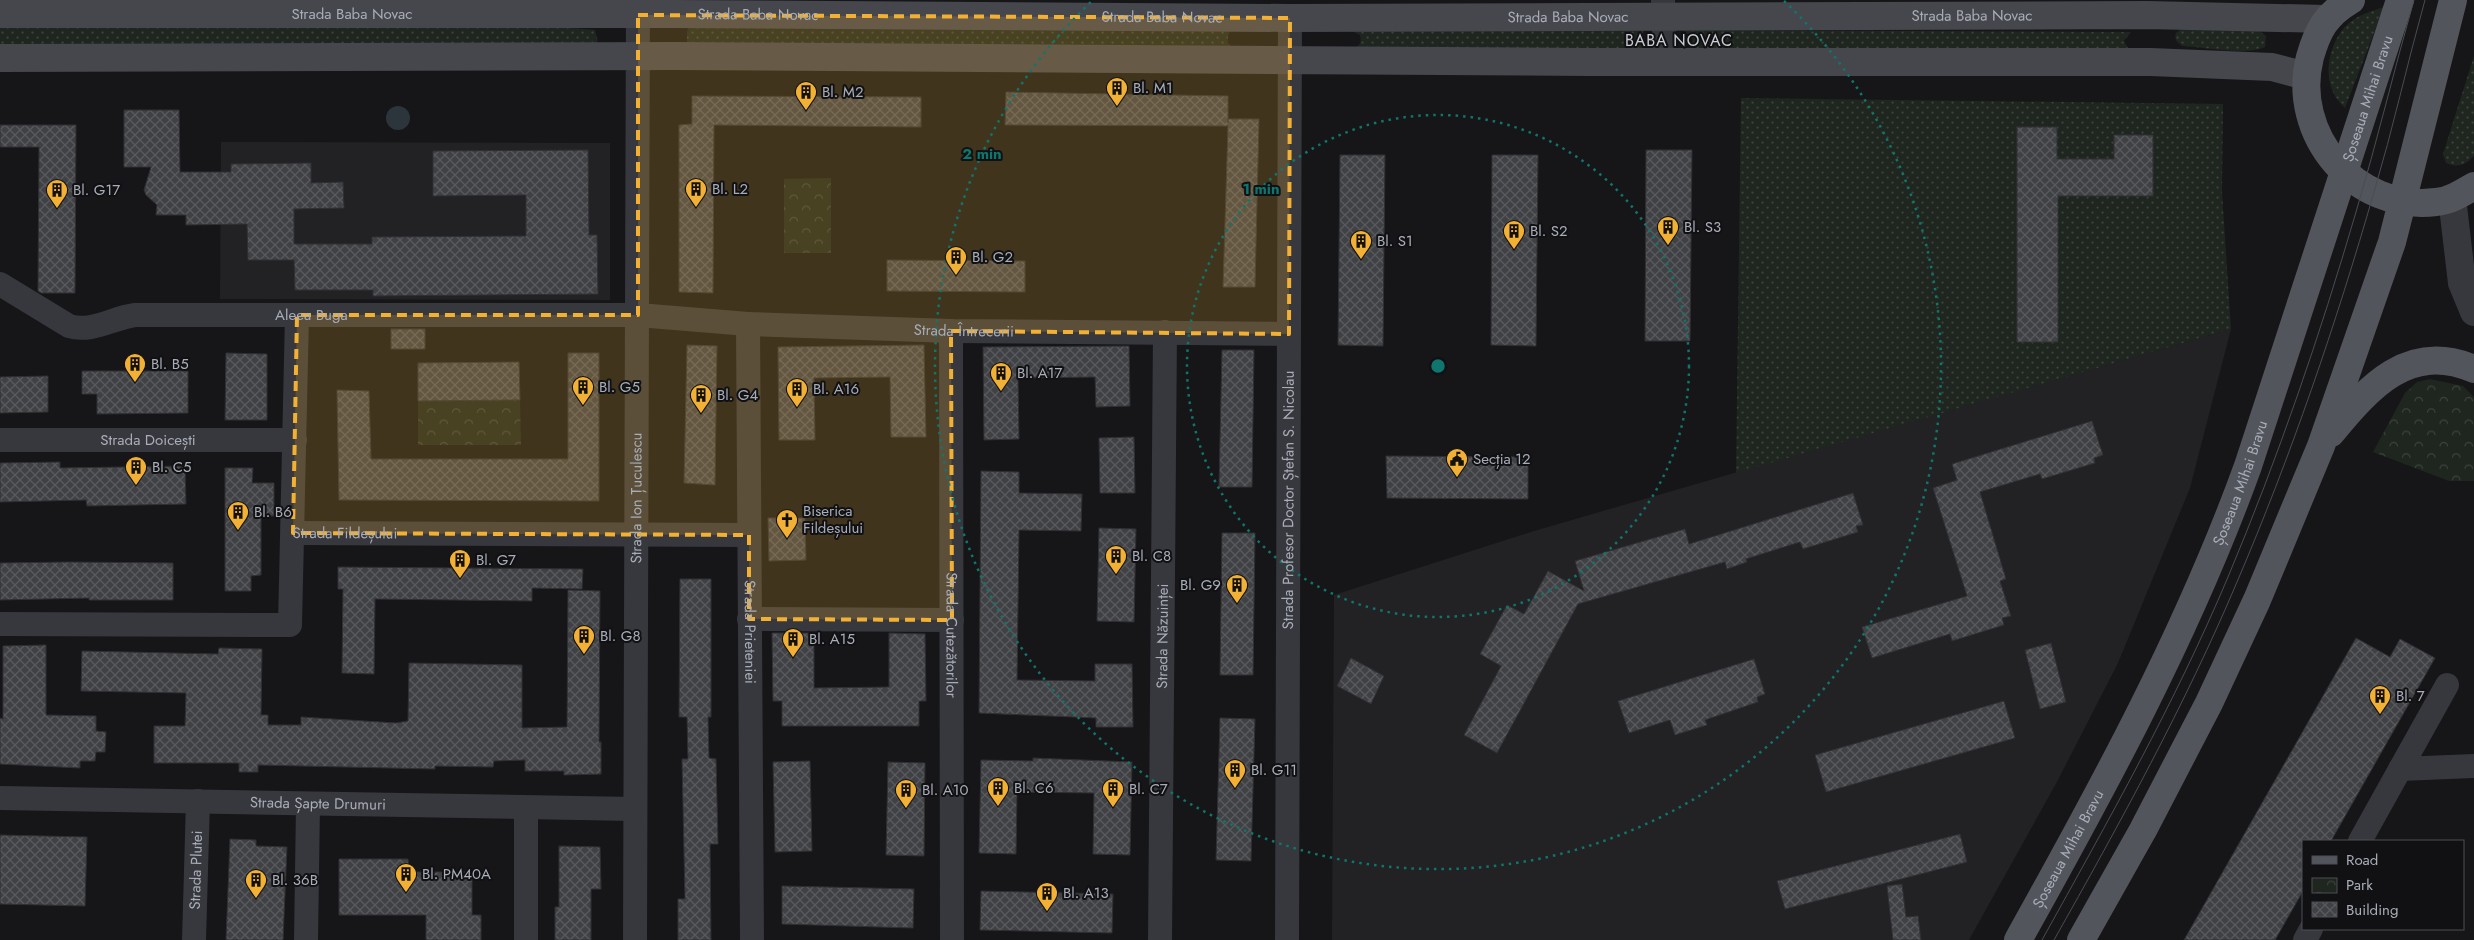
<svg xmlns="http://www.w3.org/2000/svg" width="2474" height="940" font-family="Jost,sans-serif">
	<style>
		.built { fill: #222225 }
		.grass { fill: url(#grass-dots) }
		.park { fill: url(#park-crowns) }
		.water { fill: #2c353c }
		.building { fill: url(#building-cross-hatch); stroke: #303034 }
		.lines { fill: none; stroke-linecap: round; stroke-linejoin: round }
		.minor { stroke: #37383d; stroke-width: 24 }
		.tertiary { stroke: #37383d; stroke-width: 28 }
		.secondary { stroke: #45474d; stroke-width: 28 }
		.primary { stroke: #53555c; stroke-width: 28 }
		.tram { stroke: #4a4c52; stroke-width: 1 }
		.marked { fill: #f2b134; fill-opacity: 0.2; stroke: #f2b134; stroke-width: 4; stroke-dasharray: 10 6; stroke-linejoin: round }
		.ring { fill: none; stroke: #0f766e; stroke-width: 2.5; stroke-dasharray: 2.5 5 }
		.labels { text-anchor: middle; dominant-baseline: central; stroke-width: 4; stroke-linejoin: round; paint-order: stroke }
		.street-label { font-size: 15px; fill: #a8adb8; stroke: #111113 }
		.poi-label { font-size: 15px; fill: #a8adb8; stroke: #111113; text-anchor: start }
		.neighbourhood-label { font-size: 16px; letter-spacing: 1px; fill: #c9ccd4; stroke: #111113 }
		.centre { fill: #0f766e; stroke: #111113; stroke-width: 2.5 }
		.ring-label { font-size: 15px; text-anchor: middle; font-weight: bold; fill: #0f766e; stroke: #111113; stroke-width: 4; stroke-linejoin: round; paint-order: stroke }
	</style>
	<defs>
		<pattern id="grass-dots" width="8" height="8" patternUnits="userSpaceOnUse" patternTransform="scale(1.25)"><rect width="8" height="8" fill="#1e261f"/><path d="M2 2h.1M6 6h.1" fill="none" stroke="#3c433d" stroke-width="1.8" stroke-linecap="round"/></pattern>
		<pattern id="park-crowns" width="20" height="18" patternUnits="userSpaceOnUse" patternTransform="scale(1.25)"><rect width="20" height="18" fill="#1e261f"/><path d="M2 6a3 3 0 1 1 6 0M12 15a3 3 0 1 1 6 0" fill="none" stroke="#3c433d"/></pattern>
		<pattern id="building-cross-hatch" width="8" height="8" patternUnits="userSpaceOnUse" patternTransform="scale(1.25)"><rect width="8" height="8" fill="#404145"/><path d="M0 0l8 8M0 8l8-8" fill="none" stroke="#595a5e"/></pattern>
	</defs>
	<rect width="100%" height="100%" fill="#161618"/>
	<!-- built -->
	<path class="built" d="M 221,142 L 610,143 L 610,300 L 220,299 Z
		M 2231,329 L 2190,488 L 2118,663 L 2058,780 L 1969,940 L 1332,940 L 1334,595 L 1534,531 Z"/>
	<!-- grass -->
	<path class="grass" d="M 2384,7 L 2345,108 C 2341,104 2337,100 2335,96 C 2322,74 2330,39 2349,23 C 2358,15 2372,11 2384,7 Z
		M 690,26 L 1233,27 C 1229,32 1227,36 1228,43 L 1234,48 L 687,42 L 687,31 Z
		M 0,27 L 571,28 L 595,30 L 598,42 L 592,47 L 0,47 Z
		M 1647,28 C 1637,36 1637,45 1648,52 L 1351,51 C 1359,46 1362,44 1360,35 L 1350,30 Z
		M 2181,29 L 2258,30 L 2266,36 L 2265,47 C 2248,56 2203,47 2183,46 C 2177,43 2174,39 2176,33 Z
		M 1684,30 L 2131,32 L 2124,41 L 2129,50 L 1685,52 L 1691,47 L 1693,40 Z
		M 2474,56 L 2474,156 C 2465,165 2458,168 2446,163 L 2443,154 Z
		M 1741,98 L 2223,104 L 2222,192 L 2231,329 L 1736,473 Z"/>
	<!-- park -->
	<path class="park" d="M 831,178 L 831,253 L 784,253 L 784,179 Z
		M 2430,379 L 2463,386 L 2474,397 L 2474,481 L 2449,481 L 2373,452 L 2405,393 L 2417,382 Z
		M 520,400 L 521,445 L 418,445 L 418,401 Z"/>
	<!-- water -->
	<path class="water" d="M386 118a12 12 0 1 1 24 0a12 12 0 1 1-24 0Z"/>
	<!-- building -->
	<path class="building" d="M 1006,92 L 1228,96 L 1228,123 L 1228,119 L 1259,119 L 1255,287 L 1223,287 L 1228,126 L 1005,125 Z
		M 692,96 L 921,97 L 921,127 L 714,125 L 713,293 L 679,292 L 679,125 L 692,124 Z
		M 124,110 L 179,110 L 180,172 L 231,172 L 231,164 L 311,163 L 311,183 L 343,182 L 344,208 L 294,209 L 294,244 L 372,244 L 372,237 L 526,236 L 526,195 L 433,196 L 433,151 L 588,150 L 589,235 L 597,235 L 598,294 L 373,296 L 373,290 L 295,290 L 294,260 L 248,260 L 247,224 L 186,225 L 186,215 L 156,215 L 157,205 L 146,195 L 144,190 L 151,167 L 124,167 Z
		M 0,125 L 76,125 L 75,293 L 41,293 L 38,291 L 39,147 L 0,147 Z
		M 2017,127 L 2057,127 L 2057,159 L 2114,159 L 2114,135 L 2153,135 L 2153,196 L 2058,196 L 2058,342 L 2017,342 Z
		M 1646,150 L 1692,150 L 1690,341 L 1645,341 Z
		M 1340,155 L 1385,155 L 1383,346 L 1338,345 Z
		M 1492,155 L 1538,155 L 1536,346 L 1491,345 Z
		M 887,260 L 1025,261 L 1025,292 L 887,291 Z
		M 391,329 L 425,329 L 425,349 L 391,349 Z
		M 687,345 L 717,346 L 715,485 L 684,483 Z
		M 924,345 L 926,437 L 891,437 L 890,377 L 814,378 L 815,440 L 779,440 L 778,347 Z
		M 1129,346 L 1130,406 L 1096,407 L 1095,377 L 1018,378 L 1019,439 L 984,440 L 983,347 Z
		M 1222,350 L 1254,350 L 1252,487 L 1219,487 Z
		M 226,353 L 267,354 L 267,420 L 225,420 Z
		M 568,353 L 599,353 L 599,501 L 339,500 L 337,390 L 369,391 L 371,459 L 568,459 Z
		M 519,362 L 520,400 L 418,401 L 418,363 Z
		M 82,371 L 188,371 L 188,413 L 97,414 L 97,394 L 82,394 Z
		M 48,376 L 48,412 L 0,413 L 0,377 Z
		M 2092,421 L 2103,455 L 2094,458 L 2095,463 L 2042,479 L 2040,474 L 1980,492 L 2006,579 L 2000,581 L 2011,616 L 2002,618 L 2004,625 L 1952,641 L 1950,634 L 1872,658 L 1862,627 L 1967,596 L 1933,488 L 1957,480 L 1952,464 Z
		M 1134,437 L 1135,493 L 1100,493 L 1099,438 Z
		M 1386,456 L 1528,457 L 1528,499 L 1387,498 Z
		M 60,462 L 60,468 L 185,466 L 186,504 L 87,506 L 86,500 L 0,502 L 0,463 Z
		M 225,468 L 253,468 L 252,483 L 274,483 L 274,516 L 261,516 L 261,575 L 251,576 L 251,591 L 225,591 Z
		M 981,471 L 1019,472 L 1019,493 L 1082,494 L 1081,531 L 1019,530 L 1017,680 L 1095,681 L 1095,664 L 1132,664 L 1133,727 L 1096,727 L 1096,718 L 979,713 Z
		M 1853,493 L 1863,525 L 1856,526 L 1858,532 L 1803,549 L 1800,542 L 1746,559 L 1747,562 L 1727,569 L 1725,562 L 1578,604 L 1497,753 L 1464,735 L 1501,666 L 1480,654 L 1507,605 L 1524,614 L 1548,571 L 1584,591 L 1575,561 L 1685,529 L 1689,544 Z
		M 768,518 L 805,518 L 806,560 L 769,561 Z
		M 1099,528 L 1136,529 L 1134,622 L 1097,621 Z
		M 1222,533 L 1255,533 L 1253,675 L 1220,675 Z
		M 69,562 L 173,563 L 173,600 L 89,600 L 89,598 L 0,600 L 0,563 Z
		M 338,567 L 583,569 L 582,589 L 532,588 L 532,601 L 375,599 L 374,674 L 342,673 L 343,589 L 338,589 Z
		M 680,579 L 711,579 L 711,717 L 708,717 L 709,758 L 716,759 L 718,844 L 710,844 L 711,940 L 678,940 L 678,899 L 685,899 L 682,759 L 688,759 L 687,717 L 679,717 Z
		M 568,590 L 600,591 L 599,742 L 601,742 L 601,774 L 564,775 L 564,771 L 525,771 L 525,760 L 494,761 L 493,767 L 435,766 L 435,769 L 258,765 L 258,772 L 239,772 L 239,763 L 154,763 L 154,726 L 185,726 L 186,693 L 81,691 L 82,651 L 218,654 L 219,648 L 262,649 L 261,715 L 268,715 L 268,725 L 301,725 L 301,717 L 396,723 L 408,721 L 409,663 L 522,665 L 522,728 L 567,727 Z
		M 772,633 L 814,633 L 814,688 L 889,687 L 889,633 L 925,634 L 926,701 L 919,701 L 919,726 L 782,726 L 782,701 L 773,701 Z
		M 2356,638 L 2390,657 L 2400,639 L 2435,658 L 2331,841 L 2303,841 L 2303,891 L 2275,940 L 2184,940 Z
		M 2051,643 L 2066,702 L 2040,709 L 2025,650 Z
		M 46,645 L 46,715 L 96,716 L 96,731 L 106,732 L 105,752 L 96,752 L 95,761 L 80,761 L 80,768 L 0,764 L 0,718 L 3,719 L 3,646 Z
		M 1351,658 L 1384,676 L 1371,704 L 1337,686 Z
		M 1754,659 L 1765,694 L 1757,697 L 1758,702 L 1705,720 L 1707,725 L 1675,735 L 1670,720 L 1629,733 L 1618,701 Z
		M 2004,701 L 2015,738 L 1826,792 L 1815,755 Z
		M 1220,718 L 1255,719 L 1251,861 L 1216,860 Z
		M 1033,758 L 1132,762 L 1130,855 L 1093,854 L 1094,793 L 1017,792 L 1016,854 L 979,853 L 981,760 L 1033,761 Z
		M 810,761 L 812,851 L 775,852 L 773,762 Z
		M 888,762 L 925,763 L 924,856 L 886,855 Z
		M 1960,834 L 1967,862 L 1785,909 L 1777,881 Z
		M 0,835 L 87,837 L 85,906 L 0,904 Z
		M 230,839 L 256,840 L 256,846 L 287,847 L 283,940 L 226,940 Z
		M 559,846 L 600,847 L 601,889 L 591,889 L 591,940 L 555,940 L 555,907 L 559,907 Z
		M 339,859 L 408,859 L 409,872 L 472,872 L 472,915 L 481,915 L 481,940 L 426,940 L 426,915 L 339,915 Z
		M 1902,884 L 1906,917 L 1918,916 L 1921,940 L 1893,940 L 1887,886 Z
		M 782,886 L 914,889 L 913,928 L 782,924 Z
		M 981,891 L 1113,894 L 1112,933 L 980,930 Z"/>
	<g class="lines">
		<!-- minor -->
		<g class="minor">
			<path d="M 1663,0 L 1665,61"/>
			<path id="s1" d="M 0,284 L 69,326 C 92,333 112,318 135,315 L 638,315 L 748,324 L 951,331 L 1289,334"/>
			<path id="s2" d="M 748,324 L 752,940"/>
			<path id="s3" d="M 951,331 L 952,940"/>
			<path id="s4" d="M 0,440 L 295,440"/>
			<path id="s5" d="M 293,533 L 749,535"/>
			<path d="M 749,619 L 952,620"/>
			<path d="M 0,624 L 290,625 L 297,315"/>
			<path d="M 2400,769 L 2474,766"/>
			<path id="s6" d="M 0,798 L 635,809"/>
			<path d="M 526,808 L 526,940"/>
			<path d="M 2360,841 L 2447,685"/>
			<path id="s7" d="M 194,940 L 198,801"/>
			<path d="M 306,940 L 308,804"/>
			<path id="s8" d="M 635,940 L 638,0"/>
			<path id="s9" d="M 1160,940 L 1165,332"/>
			<path id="s10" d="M 1287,940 L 1290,18"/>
			<path d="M 2305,940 L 2311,929"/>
		</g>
		<!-- tertiary -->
		<path class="tertiary" d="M 2452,198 L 2462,283 L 2474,312"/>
		<!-- secondary -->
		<g class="secondary">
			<path id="s11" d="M 0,14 L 675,14 L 1290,18 L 2147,15 L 2326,19"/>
			<path d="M 0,58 L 675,56 L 1589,62 L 2151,62 L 2272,67 L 2306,76"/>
		</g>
		<!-- primary -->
		<g class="primary">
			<path d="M 2351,0 C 2326,15 2318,29 2310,57 C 2290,134 2355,212 2436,202 C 2450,201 2462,193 2474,186"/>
			<path d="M 2331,433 C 2369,387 2409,341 2474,369"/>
			<path id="s12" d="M 2018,940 C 2104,786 2188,632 2248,466 L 2400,0"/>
			<path d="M 2081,940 L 2143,830 L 2209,703 L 2257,600 L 2321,446 L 2392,242 L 2453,0"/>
		</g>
		<!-- tram -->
		<path class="tram" d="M 2042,940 C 2108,821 2175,703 2228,577 C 2278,458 2320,335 2356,212 C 2377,142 2394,70 2414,0
			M 2054,940 C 2120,823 2185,705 2237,582 C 2291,456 2336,324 2374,192 C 2393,129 2407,64 2425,0"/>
	</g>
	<!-- marked area -->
	<path class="marked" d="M 638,15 L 1290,18 L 1289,334 L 951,331 L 952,620 L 749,619 L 749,535 L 293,533 L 297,315 L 638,315 Z"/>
	<!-- distance rings -->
	<g class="ring">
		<circle cx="1438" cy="366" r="251"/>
		<path d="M1784 1A503 503 0 1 1 1092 1"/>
	</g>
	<!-- icons -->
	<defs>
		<g id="building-pin" transform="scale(1.125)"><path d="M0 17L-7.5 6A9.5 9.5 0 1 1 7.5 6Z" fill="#f2b134" stroke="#111113"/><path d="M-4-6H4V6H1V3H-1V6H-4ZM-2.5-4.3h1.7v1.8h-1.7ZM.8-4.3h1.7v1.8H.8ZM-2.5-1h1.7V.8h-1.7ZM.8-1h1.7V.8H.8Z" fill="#111"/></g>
		<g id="civic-pin" transform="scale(1.125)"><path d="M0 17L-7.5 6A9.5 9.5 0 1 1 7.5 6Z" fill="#f2b134" stroke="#111113"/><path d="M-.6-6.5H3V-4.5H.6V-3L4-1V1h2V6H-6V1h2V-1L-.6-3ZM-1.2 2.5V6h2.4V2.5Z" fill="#111"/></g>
		<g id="church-pin" transform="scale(1.125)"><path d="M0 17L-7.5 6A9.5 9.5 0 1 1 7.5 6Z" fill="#f2b134" stroke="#111113"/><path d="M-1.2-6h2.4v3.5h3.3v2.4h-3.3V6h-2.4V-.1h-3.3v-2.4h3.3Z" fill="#111"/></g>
	</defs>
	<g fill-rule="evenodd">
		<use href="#building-pin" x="1117" y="88"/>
		<use href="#building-pin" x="806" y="92"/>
		<use href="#building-pin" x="696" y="189"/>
		<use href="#building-pin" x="57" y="190"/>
		<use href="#building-pin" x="1668" y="227"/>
		<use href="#building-pin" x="1514" y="231"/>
		<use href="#building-pin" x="1361" y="241"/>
		<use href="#building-pin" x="956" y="257"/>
		<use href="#building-pin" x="135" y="364"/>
		<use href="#building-pin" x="1001" y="373"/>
		<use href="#building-pin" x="583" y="387"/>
		<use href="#building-pin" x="797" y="389"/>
		<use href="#building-pin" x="701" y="395"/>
		<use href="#civic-pin" x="1457" y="459"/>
		<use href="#building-pin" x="136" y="467"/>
		<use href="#building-pin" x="238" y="512"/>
		<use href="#church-pin" x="787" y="520"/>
		<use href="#building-pin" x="1116" y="556"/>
		<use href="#building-pin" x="460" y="560"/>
		<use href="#building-pin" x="1237" y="585"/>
		<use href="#building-pin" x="584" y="636"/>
		<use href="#building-pin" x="793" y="639"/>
		<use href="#building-pin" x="2380" y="696"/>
		<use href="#building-pin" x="1235" y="770"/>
		<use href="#building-pin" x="998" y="788"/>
		<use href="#building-pin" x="1113" y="789"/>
		<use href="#building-pin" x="906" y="790"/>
		<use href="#building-pin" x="406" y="874"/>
		<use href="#building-pin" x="256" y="880"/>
		<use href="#building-pin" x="1047" y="893"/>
	</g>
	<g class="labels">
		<!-- street labels -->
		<g class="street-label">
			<text stroke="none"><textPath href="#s11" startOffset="758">Strada Baba Novac</textPath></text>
			<text stroke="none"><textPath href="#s11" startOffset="352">Strada Baba Novac</textPath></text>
			<text stroke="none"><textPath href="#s11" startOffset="1972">Strada Baba Novac</textPath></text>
			<text stroke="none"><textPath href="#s11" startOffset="1162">Strada Baba Novac</textPath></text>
			<text stroke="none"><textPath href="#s11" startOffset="1568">Strada Baba Novac</textPath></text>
			<text stroke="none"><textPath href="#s12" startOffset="914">Șoseaua Mihai Bravu</textPath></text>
			<text stroke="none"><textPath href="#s1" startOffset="325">Aleea Buga</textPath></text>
			<text stroke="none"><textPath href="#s1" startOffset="978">Strada Întrecerii</textPath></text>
			<text stroke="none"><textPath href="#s4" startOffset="148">Strada Doicești</textPath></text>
			<text stroke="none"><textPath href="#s12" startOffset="509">Șoseaua Mihai Bravu</textPath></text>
			<text stroke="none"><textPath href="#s8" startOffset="442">Strada Ion Țuculescu</textPath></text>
			<text stroke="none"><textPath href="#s10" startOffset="440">Strada Profesor Doctor Ștefan S. Nicolau</textPath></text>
			<text stroke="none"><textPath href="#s5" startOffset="52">Strada Fildeșului</textPath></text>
			<text stroke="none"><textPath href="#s2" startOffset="308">Strada Prieteniei</textPath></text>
			<text stroke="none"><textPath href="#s3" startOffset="304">Strada Cutezătorilor</textPath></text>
			<text stroke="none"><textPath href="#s9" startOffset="304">Strada Năzuinței</textPath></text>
			<text stroke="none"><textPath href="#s6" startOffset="318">Strada Șapte Drumuri</textPath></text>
			<text stroke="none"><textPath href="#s12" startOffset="104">Șoseaua Mihai Bravu</textPath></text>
			<text stroke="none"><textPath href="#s7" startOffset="70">Strada Plutei</textPath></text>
		</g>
		<!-- poi labels -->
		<g class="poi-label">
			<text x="1133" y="88">Bl. M1</text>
			<text x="822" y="92">Bl. M2</text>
			<text x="712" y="189">Bl. L2</text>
			<text x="73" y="190">Bl. G17</text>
			<text x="1684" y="227">Bl. S3</text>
			<text x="1530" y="231">Bl. S2</text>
			<text x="1377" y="241">Bl. S1</text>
			<text x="972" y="257">Bl. G2</text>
			<text x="151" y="364">Bl. B5</text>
			<text x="1017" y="373">Bl. A17</text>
			<text x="599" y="387">Bl. G5</text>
			<text x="813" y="389">Bl. A16</text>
			<text x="717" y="395">Bl. G4</text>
			<text x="1473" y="459">Secția 12</text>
			<text x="152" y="467">Bl. C5</text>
			<text x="803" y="511">Biserica<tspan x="803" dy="17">Fildeșului</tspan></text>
			<text x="254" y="512">Bl. B6</text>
			<text x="1132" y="556">Bl. C8</text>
			<text x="476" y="560">Bl. G7</text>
			<text x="1221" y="585" text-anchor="end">Bl. G9</text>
			<text x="600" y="636">Bl. G8</text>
			<text x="809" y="639">Bl. A15</text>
			<text x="2396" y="696">Bl. 7</text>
			<text x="1251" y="770">Bl. G11</text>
			<text x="1014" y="788">Bl. C6</text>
			<text x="1129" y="789">Bl. C7</text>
			<text x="922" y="790">Bl. A10</text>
			<text x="422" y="874">Bl. PM40A</text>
			<text x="272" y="880">Bl. 36B</text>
			<text x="1063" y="893">Bl. A13</text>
		</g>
		<!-- neighbourhood labels -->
		<g class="neighbourhood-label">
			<text x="1679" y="40">BABA NOVAC</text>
		</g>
	</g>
	<circle cx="1438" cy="366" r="8" class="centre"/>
	<g class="ring-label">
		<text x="982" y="159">2 min</text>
		<text x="1261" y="194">1 min</text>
	</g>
	<!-- legend -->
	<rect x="2302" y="840" width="162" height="90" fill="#111113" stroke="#4d4f55"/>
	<rect x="2312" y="856" width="25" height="8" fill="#53555c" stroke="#4d4f55"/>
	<text x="2346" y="865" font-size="15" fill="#a8adb8">Road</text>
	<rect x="2312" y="878" width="25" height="15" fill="url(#park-crowns)" stroke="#4d4f55"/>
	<text x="2346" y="890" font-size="15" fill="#a8adb8">Park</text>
	<rect x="2312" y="902" width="25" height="15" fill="url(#building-cross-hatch)" stroke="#4d4f55"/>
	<text x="2346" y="915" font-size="15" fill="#a8adb8">Building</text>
</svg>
